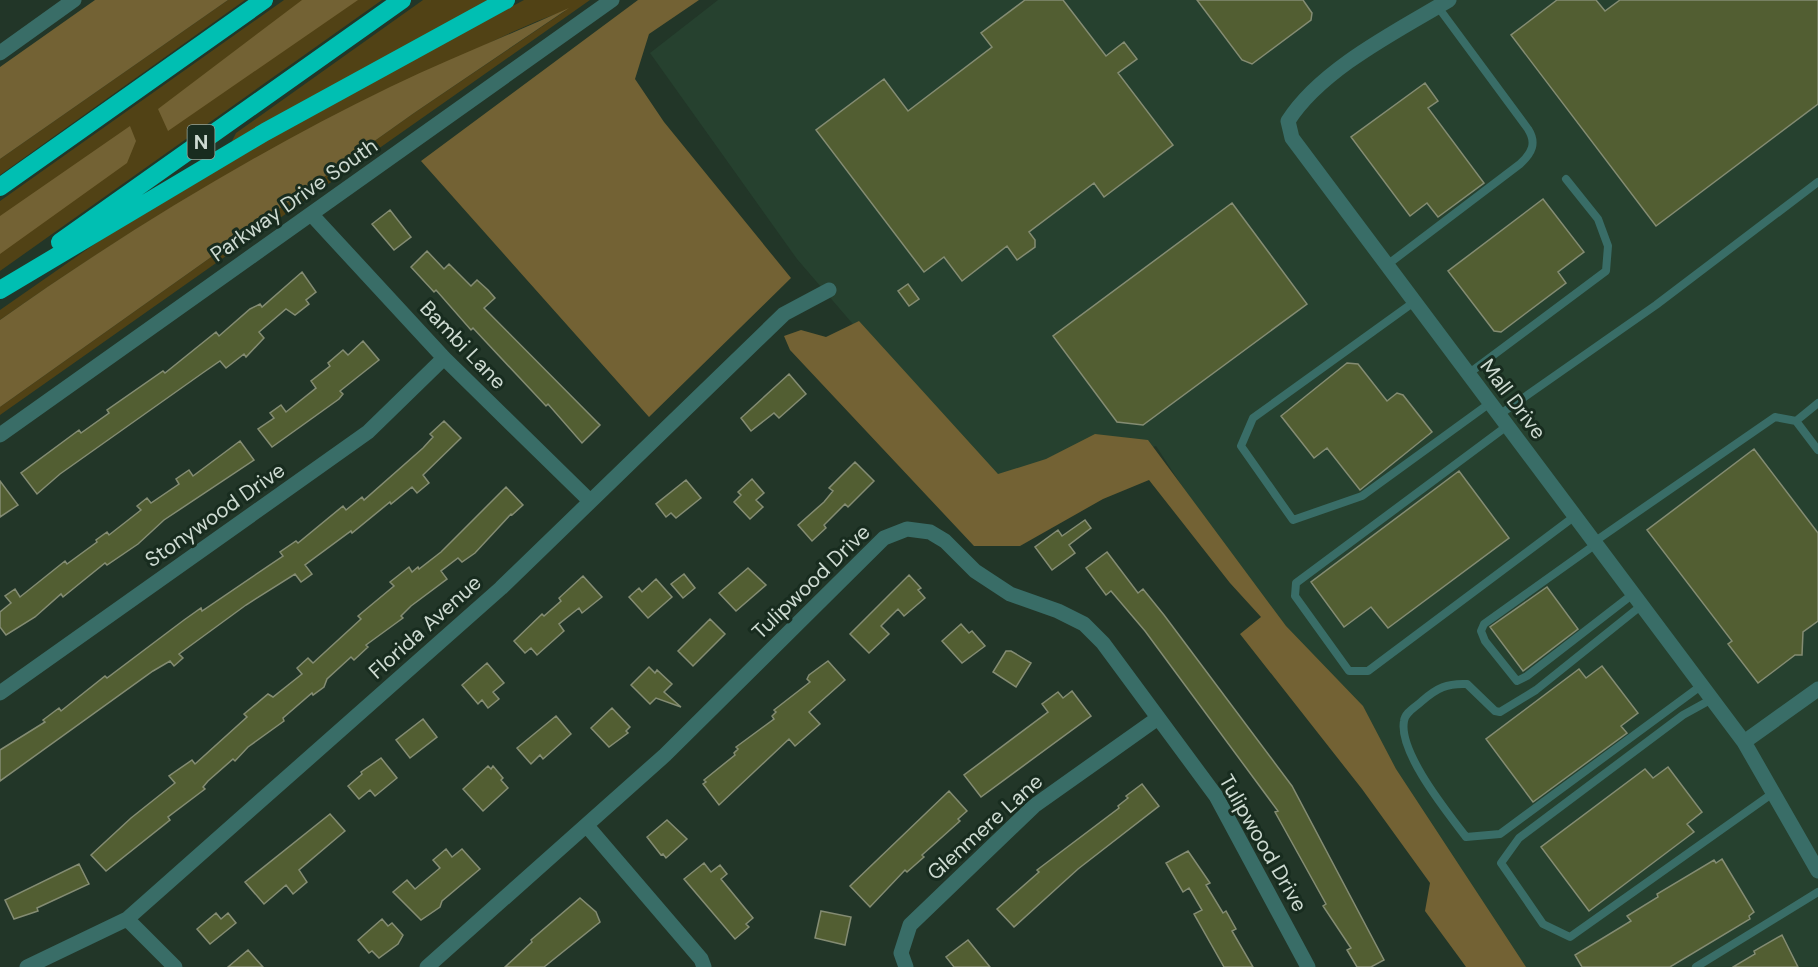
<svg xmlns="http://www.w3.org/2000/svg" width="1818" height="967" font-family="'DM Sans',sans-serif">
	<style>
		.built { fill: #26412f }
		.green { fill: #514215 }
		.forest { fill: #736234 }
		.building { fill: #525e32; stroke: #848c73; stroke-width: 1.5 }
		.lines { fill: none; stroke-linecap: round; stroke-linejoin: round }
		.service { stroke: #396d67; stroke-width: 8 }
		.minor { stroke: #396d67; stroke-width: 15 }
		.motorway { stroke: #00bfb2; stroke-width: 18 }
		.labels { text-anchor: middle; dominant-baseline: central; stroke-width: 6; stroke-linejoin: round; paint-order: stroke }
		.shield { fill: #182c1f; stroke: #97a69c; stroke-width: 1.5 }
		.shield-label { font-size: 20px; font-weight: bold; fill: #cedbd2 }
		.street-label { font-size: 21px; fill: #cedbd2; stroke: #182c1f }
	</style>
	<rect width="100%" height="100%" fill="#223628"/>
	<!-- built -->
	<path class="built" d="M 718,0 L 1818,0 L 1818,967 L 1494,967 L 1156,446 L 1004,500 L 797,259 L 650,53 Z"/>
	<!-- green -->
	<path class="green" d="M 228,0 L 245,0 L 0,175 L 0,159 Z
		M 284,0 L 382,0 L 0,271 L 0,201 Z
		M 423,0 L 497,0 L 239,141 L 232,141 L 236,133 Z
		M 524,0 L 590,0 L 0,415 L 0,407 L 414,113 L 565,11 C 527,23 489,44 453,60 C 293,131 142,220 0,320 L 0,310 L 112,232 L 282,130 Z"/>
	<!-- forest -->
	<path class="forest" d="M 95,0 L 228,0 L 0,159 L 0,67 Z
		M 302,0 L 358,0 L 168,131 L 158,109 Z
		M 638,0 L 699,0 L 649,34 L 635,79 L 664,122 L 791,278 L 649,417 L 421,161 Z
		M 569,8 L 414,113 L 0,407 L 0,320 C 123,233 254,153 390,87 C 449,59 509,35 569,8 Z
		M 130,126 L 136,141 L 127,163 L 0,254 L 0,216 Z
		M 859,321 L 998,474 L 1046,459 L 1095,434 L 1148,440 L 1286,626 L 1363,706 L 1396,769 L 1526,967 L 1466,967 L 1461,960 L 1425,911 L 1430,883 L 1362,789 L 1240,634 L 1261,617 L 1230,583 L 1149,480 L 1103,499 L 1020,546 L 974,546 L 790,350 L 784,336 L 801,330 L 826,337 Z"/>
	<!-- building -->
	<path class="building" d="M 1025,0 L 1063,0 L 1106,56 L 1124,42 L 1137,59 L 1118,73 L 1173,145 L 1104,197 L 1094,183 L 1029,232 L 1035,240 L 1035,247 L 1017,260 L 1007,246 L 962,281 L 944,257 L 924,272 L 816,130 L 884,79 L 908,111 L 992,47 L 981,33 Z
		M 1197,0 L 1303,0 L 1312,13 L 1311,20 L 1252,64 L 1242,60 Z
		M 1557,0 L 1596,0 L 1605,11 L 1620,0 L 1818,0 L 1818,104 L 1656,226 L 1511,35 Z
		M 1425,83 L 1438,101 L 1428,108 L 1484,183 L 1438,217 L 1427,203 L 1410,216 L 1351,137 Z
		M 1543,199 L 1584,252 L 1558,272 L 1566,283 L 1501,332 L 1494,331 L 1448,271 Z
		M 1232,203 L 1307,304 L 1143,425 L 1117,422 L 1053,336 Z
		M 390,210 L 411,237 L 394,250 L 372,224 Z
		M 427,251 L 444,269 L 449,264 L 471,286 L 477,280 L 488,290 L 495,298 L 484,308 L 600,425 L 582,443 L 548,404 L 546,406 L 473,328 L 471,330 L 436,290 L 434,292 L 411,267 Z
		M 302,272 L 316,292 L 306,300 L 309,304 L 295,315 L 286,309 L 259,332 L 264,338 L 246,357 L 244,354 L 226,368 L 220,361 L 204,372 L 60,474 L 37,494 L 21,473 L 79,430 L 81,433 L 109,413 L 107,410 L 163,371 L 165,373 L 216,332 L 219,336 L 250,309 L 260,304 L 262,307 Z
		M 908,284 L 919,299 L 909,306 L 898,291 Z
		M 363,341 L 379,360 L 340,391 L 343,394 L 339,399 L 272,447 L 258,429 L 274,418 L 270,413 L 281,405 L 286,412 L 316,388 L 311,381 L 330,366 L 328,363 L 343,350 L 348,355 Z
		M 1347,363 L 1358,364 L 1387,401 L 1397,393 L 1403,395 L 1432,432 L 1360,490 L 1327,448 L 1314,458 L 1281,416 Z
		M 789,374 L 806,394 L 779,418 L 774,413 L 751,431 L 741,418 Z
		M 444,421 L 461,438 L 423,475 L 429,483 L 417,493 L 412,487 L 391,504 L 390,502 L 352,533 L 351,531 L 305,565 L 312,574 L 301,582 L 295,574 L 246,605 L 179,654 L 183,658 L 174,666 L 170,661 L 153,671 L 0,781 L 0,750 L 45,722 L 43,720 L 59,708 L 61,711 L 105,676 L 107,678 L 184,620 L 201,608 L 202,611 L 283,556 L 280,552 L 296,541 L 298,543 L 343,506 L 346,510 L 362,497 L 364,500 L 423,448 L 433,437 L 430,434 Z
		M 240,441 L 254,460 L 164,520 L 138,544 L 107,565 L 105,563 L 63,597 L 61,594 L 35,617 L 6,635 L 0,627 L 0,612 L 11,603 L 5,596 L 15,589 L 20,597 L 65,561 L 67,564 L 97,542 L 96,540 L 107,532 L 109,535 L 141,510 L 137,506 L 147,498 L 151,503 L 179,484 L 176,479 L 189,470 L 193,476 Z
		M 1754,449 L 1818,533 L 1818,621 L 1803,632 L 1802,655 L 1795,655 L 1758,683 L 1728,644 L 1732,641 L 1647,530 Z
		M 855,462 L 874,481 L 848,507 L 845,504 L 824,525 L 826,528 L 812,541 L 798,525 L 824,502 L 833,491 L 829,488 Z
		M 1459,471 L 1509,538 L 1388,628 L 1371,607 L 1344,627 L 1311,582 Z
		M 752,479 L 764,493 L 756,500 L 763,507 L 750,519 L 734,502 L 741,495 L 738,492 Z
		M 686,480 L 701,498 L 676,518 L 671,513 L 666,517 L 656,504 Z
		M 0,481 L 18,505 L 0,517 Z
		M 506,487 L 523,505 L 512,515 L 511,514 L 475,553 L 462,562 L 458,558 L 441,571 L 447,579 L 411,606 L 401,616 L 403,618 L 366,645 L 368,647 L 354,660 L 351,657 L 327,679 L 324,687 L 313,695 L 312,693 L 283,718 L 284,721 L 248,747 L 235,761 L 233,759 L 208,781 L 203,787 L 205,789 L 168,817 L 170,820 L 106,871 L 91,855 L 131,818 L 175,783 L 169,776 L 192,760 L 195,764 L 247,717 L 244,714 L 268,694 L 273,697 L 302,674 L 297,668 L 308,658 L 313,663 L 361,619 L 358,616 L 394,586 L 390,582 L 409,567 L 412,572 L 418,567 L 419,569 L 441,552 Z
		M 1085,520 L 1091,528 L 1069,545 L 1075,553 L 1052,570 L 1035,547 L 1058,530 L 1062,536 Z
		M 1107,552 L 1138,593 L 1143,589 L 1164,615 L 1292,786 L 1384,960 L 1371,967 L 1357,967 L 1347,950 L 1351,948 L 1323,906 L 1326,904 L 1275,812 L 1278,811 L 1145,631 L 1111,591 L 1106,595 L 1086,568 Z
		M 748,568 L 766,585 L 736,611 L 719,593 Z
		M 684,574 L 695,588 L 683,598 L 671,584 Z
		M 909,575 L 921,588 L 918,590 L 925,598 L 904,616 L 898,609 L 881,626 L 889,634 L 869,653 L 850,634 Z
		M 583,576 L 602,597 L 582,613 L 579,608 L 559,624 L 564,631 L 537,655 L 531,648 L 525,653 L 514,641 L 542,614 L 544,616 L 561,601 L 559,598 Z
		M 656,579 L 672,597 L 648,618 L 629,597 L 639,588 L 642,592 Z
		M 1547,587 L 1578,629 L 1523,671 L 1490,627 Z
		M 710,619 L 725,634 L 693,666 L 678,651 Z
		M 961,624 L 969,633 L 972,631 L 985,646 L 962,663 L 942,641 Z
		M 1006,651 L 1011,651 L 1031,663 L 1016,687 L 993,672 Z
		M 828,661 L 845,680 L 809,712 L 820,724 L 795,746 L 789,739 L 719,805 L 703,784 L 706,782 L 704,780 L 735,755 L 734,753 L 738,749 L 736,747 L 774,719 L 772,716 L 776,712 L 774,710 L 810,682 L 807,679 L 809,675 Z
		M 487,663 L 504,683 L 493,692 L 499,699 L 488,708 L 482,700 L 478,704 L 462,685 Z
		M 1602,666 L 1638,713 L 1621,726 L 1627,733 L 1533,802 L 1486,739 L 1579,669 L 1586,678 Z
		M 649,667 L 655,673 L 657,670 L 672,684 L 664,692 L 681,707 L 656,698 L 650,704 L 631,685 Z
		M 1072,691 L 1091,716 L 981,797 L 964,775 L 1048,712 L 1042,704 L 1058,692 L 1063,698 Z
		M 612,708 L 630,727 L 626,731 L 628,733 L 609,747 L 591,728 Z
		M 556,716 L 571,734 L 543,759 L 540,755 L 531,764 L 517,748 Z
		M 423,719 L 437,737 L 410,758 L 396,740 Z
		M 381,758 L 397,778 L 375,796 L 370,790 L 359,799 L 348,786 L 362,774 L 361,772 Z
		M 488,766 L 491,769 L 493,766 L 503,778 L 501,780 L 508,788 L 483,811 L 463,789 Z
		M 1668,767 L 1702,812 L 1687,824 L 1694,832 L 1589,911 L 1541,847 L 1645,769 L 1653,778 Z
		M 1142,784 L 1159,806 L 1078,869 L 1014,927 L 997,909 L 1039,872 L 1037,870 L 1119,808 L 1118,806 L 1128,798 L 1126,796 Z
		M 949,791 L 967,811 L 958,819 L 960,821 L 922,855 L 924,857 L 907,872 L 905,870 L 870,907 L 850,886 Z
		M 330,814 L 345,831 L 299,870 L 307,882 L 293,894 L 286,885 L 264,904 L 245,882 Z
		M 667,820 L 687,839 L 666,858 L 663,854 L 661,855 L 647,837 Z
		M 446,849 L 452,857 L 462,849 L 480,869 L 442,901 L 440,907 L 421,920 L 393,892 L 407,880 L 415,889 L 440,868 L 433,860 Z
		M 1188,851 L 1210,883 L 1206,885 L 1223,913 L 1226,911 L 1236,929 L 1232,931 L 1253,967 L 1224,967 L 1194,914 L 1202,910 L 1189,888 L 1183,892 L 1166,863 Z
		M 1722,859 L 1754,912 L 1749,916 L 1750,919 L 1670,967 L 1582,967 L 1575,955 L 1631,921 L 1627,916 L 1658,897 L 1657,894 L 1714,860 L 1716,863 Z
		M 704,863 L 711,872 L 720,865 L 727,874 L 721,879 L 753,918 L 746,924 L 749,927 L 735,939 L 684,879 Z
		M 79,864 L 89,884 L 37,908 L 38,911 L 14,919 L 5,900 Z
		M 580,898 L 596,912 L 600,922 L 544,967 L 505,967 L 532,942 L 531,940 Z
		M 821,911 L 851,917 L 845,945 L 815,938 Z
		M 216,913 L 221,919 L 228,913 L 236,923 L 210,944 L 197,929 Z
		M 382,919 L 388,926 L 392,923 L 403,935 L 398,944 L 379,958 L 372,951 L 369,953 L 358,940 Z
		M 1782,935 L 1798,967 L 1733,967 L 1755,954 L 1754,951 Z
		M 968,940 L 990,967 L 954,967 L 946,957 Z
		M 248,950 L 263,967 L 228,967 Z"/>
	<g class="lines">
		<!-- service -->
		<path class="service" d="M 1387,265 L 1520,164 C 1532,153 1537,143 1528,129 L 1438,7
			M 1414,302 L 1253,418 L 1241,446 L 1293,520 L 1362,496 L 1490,403
			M 1468,374 L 1606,271 L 1608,246 L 1598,219 L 1566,179
			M 1499,415 L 1656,305 L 1818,182
			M 1796,421 L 1818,403
			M 1507,426 L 1296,583 L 1295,596 L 1349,671 L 1368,671 L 1575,516
			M 1594,542 L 1775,417 L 1796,421 L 1818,450
			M 1596,544 L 1484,624 L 1481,631 L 1485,641 L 1517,681 L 1527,676 L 1633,594
			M 1642,605 L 1536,690 L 1500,712 L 1495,711 L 1467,684 C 1447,683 1437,688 1422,701 C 1416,707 1405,712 1404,721 C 1398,752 1448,813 1466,837 L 1500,834 L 1702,685
			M 1712,699 L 1683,715 L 1519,838 L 1501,863 L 1543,924 L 1570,937 L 1773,793
			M 1696,967 L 1818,892"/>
		<!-- minor -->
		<path class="minor" d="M 1449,0 C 1397,31 1321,69 1288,121 L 1292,138 L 1744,742 L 1818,871
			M 0,53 L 74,0
			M 311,214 L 444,358 L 589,500
			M 0,435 L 612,0
			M 0,693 L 368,432 L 444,358
			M 1744,742 L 1818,689
			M 587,826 L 701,959 L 704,967
			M 127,919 L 175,967
			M 27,967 L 127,919 L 501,588 L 784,314 L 829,290
			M 427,967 L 665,755 L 884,538 L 907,529 L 930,532 L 945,541 L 975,571 L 1010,594 L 1058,611 L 1084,624 L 1103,643 L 1216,796 L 1308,967
			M 906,967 L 901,953 L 910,925 L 1034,806 L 1158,718"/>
		<!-- motorway -->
		<path class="motorway" d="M 0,187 L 264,0
			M 60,242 L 402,0
			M 0,290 L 265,132 L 506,0"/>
	</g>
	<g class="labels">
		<!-- shield labels -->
		<rect class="shield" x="187.5" y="125" width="27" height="34" rx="4.5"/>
		<g class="shield-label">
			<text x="201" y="142">N</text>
		</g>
		<!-- street labels -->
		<g class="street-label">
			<text transform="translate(294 200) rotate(-35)">Parkway Drive South</text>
			<text transform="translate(463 345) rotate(46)">Bambi Lane</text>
			<text transform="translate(1513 399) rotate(53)">Mall Drive</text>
			<text transform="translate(215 515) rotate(-35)">Stonywood Drive</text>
			<text transform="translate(811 582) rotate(-44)">Tulipwood Drive</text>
			<text transform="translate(425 627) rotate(-42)">Florida Avenue</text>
			<text transform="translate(985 827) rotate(-42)">Glenmere Lane</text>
			<text transform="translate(1263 843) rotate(60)">Tulipwood Drive</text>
		</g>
	</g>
</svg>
